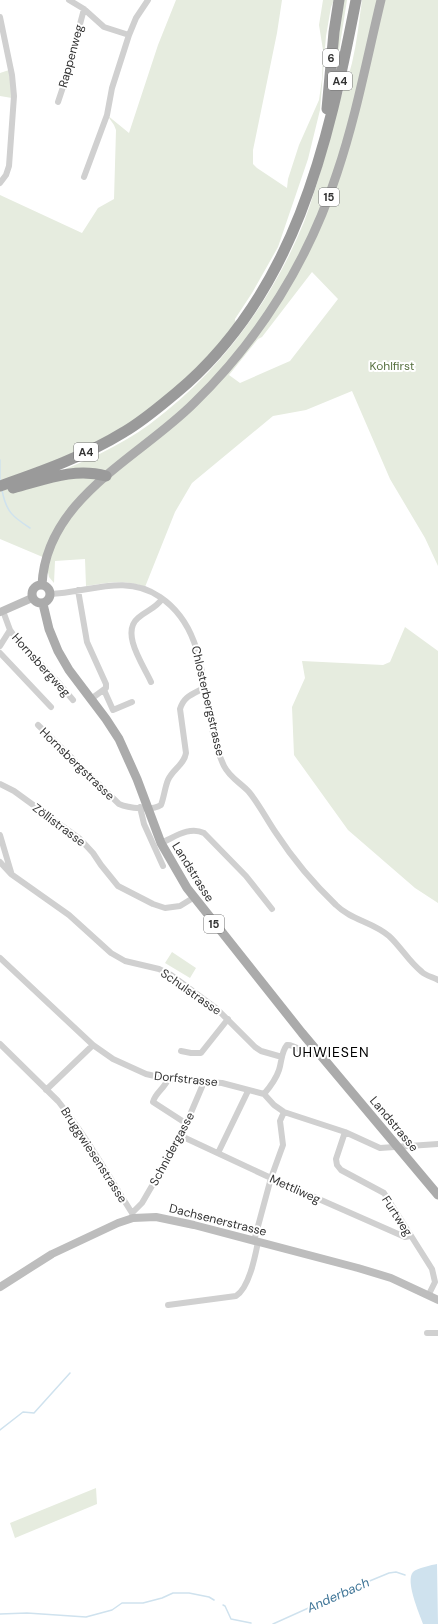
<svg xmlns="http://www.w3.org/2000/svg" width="438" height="1624" font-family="'DM Sans',sans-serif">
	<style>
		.green { fill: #e6ecdf; fill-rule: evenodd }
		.water { fill: #cfe2ee }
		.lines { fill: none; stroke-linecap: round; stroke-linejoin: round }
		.stream { stroke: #cfe2ee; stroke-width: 1.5 }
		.street { stroke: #d0d0d0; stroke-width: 6 }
		.secondary { stroke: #bdbdbd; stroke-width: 8 }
		.primary { stroke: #ababab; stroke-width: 9 }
		.highway { stroke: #9a9a9a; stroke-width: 11 }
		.labels { text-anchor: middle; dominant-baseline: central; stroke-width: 4; stroke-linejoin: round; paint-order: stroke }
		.shield { fill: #fff; stroke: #707070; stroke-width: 1 }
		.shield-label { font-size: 11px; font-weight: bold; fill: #333 }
		.street-label { font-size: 12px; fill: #333; stroke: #fff }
		.park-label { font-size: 12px; fill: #56703f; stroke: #fff }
		.water-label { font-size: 13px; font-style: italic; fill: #3f7597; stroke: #fff }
		.quarter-label { font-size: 14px; letter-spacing: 1px; fill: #000; stroke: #fff }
	</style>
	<rect width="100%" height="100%" fill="#fff"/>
	<!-- green -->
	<path class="green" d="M 176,0 L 282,0 L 277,33 L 253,150 L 253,164 L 257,168 L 287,188 L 288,179 L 299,145 L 319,100 L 322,79 L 323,50 L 319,25 L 323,0 L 334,0 L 331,7 L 326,36 L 320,110 L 308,159 L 278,247 L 252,293 L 235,319 L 236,328 L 161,403 L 48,476 C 83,462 119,447 150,424 C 219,373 272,301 304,222 C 319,182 329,141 340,100 C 344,88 349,75 352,63 C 357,42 359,21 362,0 L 438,0 L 438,566 L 425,538 L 390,479 L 352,391 L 306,410 L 273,416 L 192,483 L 175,512 L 145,587 C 125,579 106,583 86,586 L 85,559 L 55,561 L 54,583 L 49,577 L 45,558 L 0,539 L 0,195 L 82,233 L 98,208 L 114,199 L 116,130 L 114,125 L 107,115 L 129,133 L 158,45 ZM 312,272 L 338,299 L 290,361 L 240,383 L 229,375 L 258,339 L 262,337 Z
		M 341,0 L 347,0 L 331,102 Z
		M 9,70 L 12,98 L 0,96 L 0,73 Z
		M 405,627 L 438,651 L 438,903 L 415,888 L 348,830 L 294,755 L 292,707 L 305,678 L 302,661 L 383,665 L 390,662 Z
		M 172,952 L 196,968 L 190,978 L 165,963 Z
		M 96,1488 L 97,1504 L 15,1538 L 10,1523 Z"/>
	<!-- water -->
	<path class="water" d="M 437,1564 L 438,1624 L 423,1624 C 419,1613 405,1581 413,1572 C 417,1568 432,1565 437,1564 Z"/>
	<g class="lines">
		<!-- stream -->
		<path class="stream" d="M 0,460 L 0,481
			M 2,490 C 6,512 13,517 30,528
			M 0,1430 L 23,1412 L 34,1413 L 70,1373
			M 223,1605 L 225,1606 L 231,1619 L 251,1623
			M 0,1614 L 27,1613 L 86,1617 L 112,1610 L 122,1603 L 143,1603 L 162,1598 L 173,1593 L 189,1593 L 209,1597 L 214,1600
			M 273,1624 L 355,1587 L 389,1573 L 396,1572 L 405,1575"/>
		<!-- street -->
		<path class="street" d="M 69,0 L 84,9 L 104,27 L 129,35
			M 0,17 L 12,75 L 14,96 L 9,166 L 6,175 L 0,183
			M 58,102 L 65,81 L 84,9
			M 84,177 L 107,115 L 112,88 L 129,35 L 136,18 L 148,0
			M 78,590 L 87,642 L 106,684 L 106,688 L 91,699
			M 50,594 C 88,593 125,573 160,597 C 215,634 198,712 224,766 C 230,778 241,783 249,792 C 259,804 267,820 276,833 C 293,859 314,884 336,905 C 351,920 373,922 389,936 C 401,947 409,962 422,972 C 426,976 433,977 438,980
			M 3,611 L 10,630 L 15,637 L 57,681 L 73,700
			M 0,646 L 10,630
			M 0,653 L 51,707
			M 151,682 C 144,666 120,633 138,618 C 147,610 155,609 162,599
			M 104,690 L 113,710 L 132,702
			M 38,725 L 119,804 C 128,808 152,811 161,805 C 164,797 165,787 168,780 C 173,769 184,765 186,753 L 180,709 C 184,696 193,694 204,688
			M 0,784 L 14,791 L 80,839 L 93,853 L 101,865 L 118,886 L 153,904 L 165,908 L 180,906 L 193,898
			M 140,807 L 144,824 L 163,866
			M 0,835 L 11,872
			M 161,843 C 175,837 189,826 204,833 L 246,876 L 272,909
			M 0,862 L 11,874 L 69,915 L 111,953 L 125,961 L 159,969 L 171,975 L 217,1009 L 255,1047 L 261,1051 L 282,1057
			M 0,958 L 93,1045 L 113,1059 L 146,1074 L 168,1079 L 222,1083 L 264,1094 L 274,1105 L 284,1112 L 345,1132 L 380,1148 L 438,1144
			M 0,1044 L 58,1101 C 86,1136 108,1175 132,1213 L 133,1218
			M 181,1051 L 191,1053 L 201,1053 L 228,1019
			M 168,1079 C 165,1088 155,1093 153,1102 L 187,1124
			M 46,1090 L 93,1045
			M 264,1094 C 270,1087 276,1079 279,1070 C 282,1061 281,1052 287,1045 C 299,1044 306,1061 318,1052
			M 345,1132 L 336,1159 L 337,1165 L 341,1170 L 384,1193 L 432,1269 L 435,1282 L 429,1294
			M 181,1136 L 271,1178 L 405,1237 L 410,1236
			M 218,1153 L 248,1091
			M 132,1213 L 142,1203 L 181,1136 L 204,1082
			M 254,1241 L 271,1178 L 283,1145 L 280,1121 L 284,1112
			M 168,1305 L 236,1296 C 249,1288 255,1257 258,1242
			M 427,1333 L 438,1333"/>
		<!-- secondary -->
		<path class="secondary" d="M 0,612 L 32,598
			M 0,1287 L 52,1254 L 118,1223 L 133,1218 L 156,1217 L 194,1225 L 358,1268 L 391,1278 L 438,1300"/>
		<!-- primary -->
		<path class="primary" d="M32 594a9 9 0 1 1 18 0a9 9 0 1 1-18 0Z
			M 42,585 C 46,498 139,458 194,403 C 259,340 309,260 337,173 C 356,117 367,58 381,0
			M 43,604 L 49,629 L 58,651 L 69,670 L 106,719 L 119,739 L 137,779 L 161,843 L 187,888 L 302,1033 L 438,1195"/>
		<!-- highway -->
		<path class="highway" d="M 327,109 L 334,32 L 339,0
			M 0,486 C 43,471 85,456 124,432 C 143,421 159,407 176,393 C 295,294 328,145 356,0
			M 13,488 C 44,480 74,467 106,476"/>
	</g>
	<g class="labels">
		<!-- shield labels -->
		<g class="shield">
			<rect x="323" y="49" width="16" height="18" rx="3"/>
			<rect x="328" y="72" width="24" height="18" rx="3"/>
			<rect x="319" y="188" width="20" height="18" rx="3"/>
			<rect x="74" y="443" width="24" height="18" rx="3"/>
			<rect x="204" y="915" width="20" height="18" rx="3"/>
		</g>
		<g class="shield-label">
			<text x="331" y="58">6</text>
			<text x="340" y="81">A4</text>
			<text x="329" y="197">15</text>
			<text x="86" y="452">A4</text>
			<text x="214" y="924">15</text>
		</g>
		<!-- street labels -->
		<g class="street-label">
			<text transform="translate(71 56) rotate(-75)">Rappenweg</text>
			<text transform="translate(41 665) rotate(48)">Hornsbergweg</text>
			<text transform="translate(208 701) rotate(77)">Chlosterbergstrasse</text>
			<text transform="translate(77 764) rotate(44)">Hornsbergstrasse</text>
			<text transform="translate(59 825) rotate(37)">Zöllistrasse</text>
			<text transform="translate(193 872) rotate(58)">Landstrasse</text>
			<text transform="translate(191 992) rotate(35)">Schulstrasse</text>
			<text transform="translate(186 1079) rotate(6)">Dorfstrasse</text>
			<text transform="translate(394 1124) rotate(50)">Landstrasse</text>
			<text transform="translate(172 1149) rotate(-62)">Schnidergasse</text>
			<text transform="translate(94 1155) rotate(57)">Bruggwiesenstrasse</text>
			<text transform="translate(295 1189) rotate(24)">Mettliweg</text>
			<text transform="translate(397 1216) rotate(57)">Furtweg</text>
			<text transform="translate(218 1220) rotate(14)">Dachsenerstrasse</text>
		</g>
		<!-- park labels -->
		<g class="park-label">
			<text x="392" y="366">Kohlfirst</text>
		</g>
		<!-- water labels -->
		<g class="water-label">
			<text transform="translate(338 1595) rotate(-24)">Anderbach</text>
		</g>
		<!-- quarter labels -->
		<g class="quarter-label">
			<text x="331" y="1052">UHWIESEN</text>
		</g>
	</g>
</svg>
